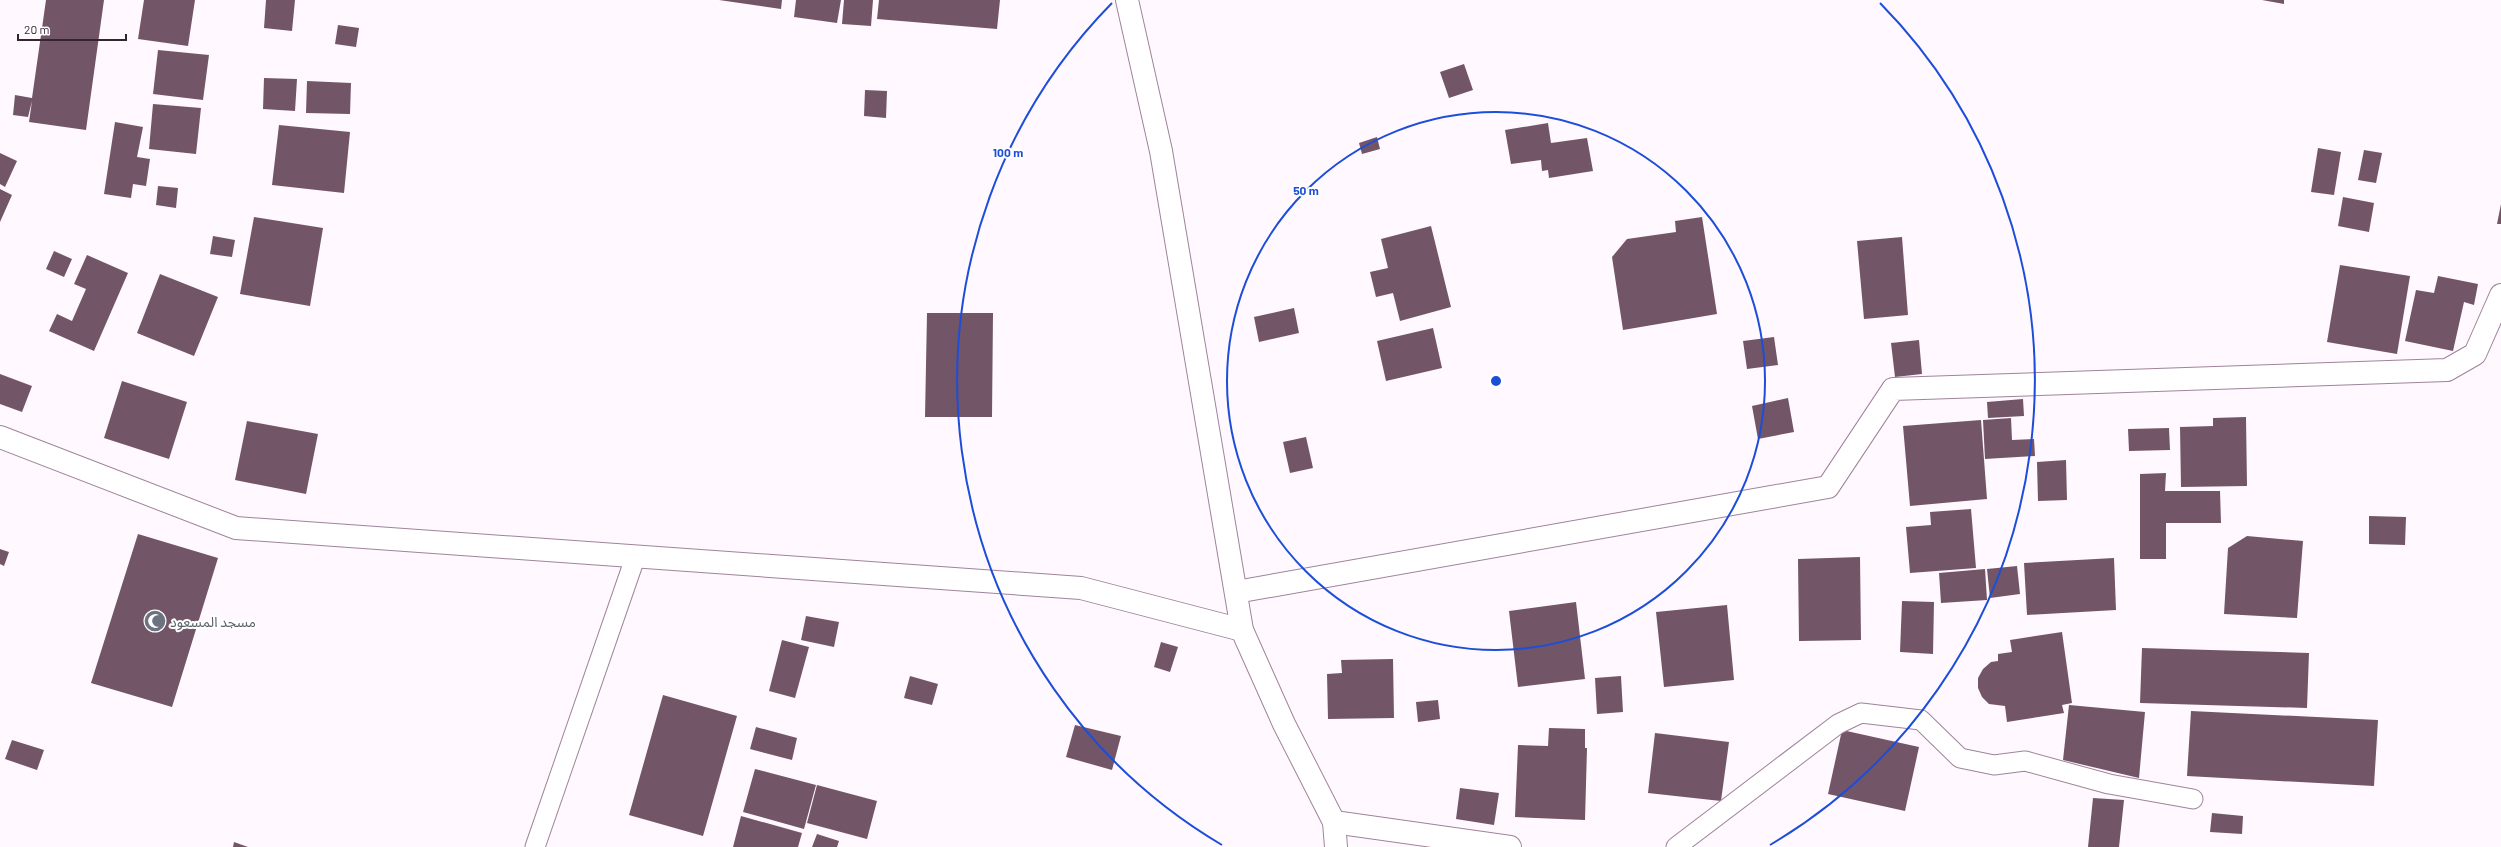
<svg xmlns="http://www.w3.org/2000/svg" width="2501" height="847" font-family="Barlow,'Noto Sans Arabic',sans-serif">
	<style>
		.building { fill: #735568 }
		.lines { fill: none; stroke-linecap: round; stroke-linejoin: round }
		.service-casing { stroke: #9f839c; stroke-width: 21 }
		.minor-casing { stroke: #9f839c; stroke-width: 24 }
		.tertiary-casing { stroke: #9f839c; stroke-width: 24 }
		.service { stroke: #fff; stroke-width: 19 }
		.minor { stroke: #fff; stroke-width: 22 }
		.tertiary { stroke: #fff; stroke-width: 22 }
		.ring { fill: none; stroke: #1d4ed8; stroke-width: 2 }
		.labels { text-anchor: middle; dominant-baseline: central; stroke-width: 4; stroke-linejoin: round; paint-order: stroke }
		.worship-label { font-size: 14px; fill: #5b616d; stroke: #fff; text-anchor: start }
		.centre { fill: #1d4ed8; stroke: #fff; stroke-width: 2 }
		.ring-label { font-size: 12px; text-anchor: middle; font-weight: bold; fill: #1d4ed8; stroke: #fff; stroke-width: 4; stroke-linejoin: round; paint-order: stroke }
	</style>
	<rect width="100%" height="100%" fill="#fff8fe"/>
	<!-- building -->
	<path class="building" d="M 46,0 L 104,0 L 86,130 L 29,122 L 32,101 L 28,117 L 13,115 L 15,95 L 32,98 Z
		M 144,0 L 195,0 L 188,46 L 138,39 Z
		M 266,0 L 295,0 L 292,31 L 264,28 Z
		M 719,0 L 782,0 L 781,9 Z
		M 796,0 L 841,0 L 837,23 L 794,17 Z
		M 844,0 L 873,0 L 871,26 L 842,24 Z
		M 879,0 L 1000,0 L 997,29 L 877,19 Z
		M 2262,0 L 2284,0 L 2284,4 Z
		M 338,25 L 359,28 L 356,47 L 335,44 Z
		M 158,50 L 209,55 L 203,100 L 153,94 Z
		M 1464,64 L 1473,90 L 1449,98 L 1440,72 Z
		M 264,78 L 297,79 L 295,111 L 263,109 Z
		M 307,81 L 351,83 L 350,114 L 306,113 Z
		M 865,90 L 887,91 L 886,118 L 864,116 Z
		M 153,104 L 201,108 L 196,154 L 149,149 Z
		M 115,122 L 143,127 L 137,157 L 150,159 L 146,186 L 133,184 L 131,198 L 104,194 Z
		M 1548,123 L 1551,143 L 1587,138 L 1593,171 L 1549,178 L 1548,170 L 1542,171 L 1541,160 L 1511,164 L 1505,130 Z
		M 279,125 L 350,132 L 344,193 L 272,185 Z
		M 1377,137 L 1380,149 L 1362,154 L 1359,143 Z
		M 2318,148 L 2341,152 L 2334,195 L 2311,192 Z
		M 2364,150 L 2382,153 L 2376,183 L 2358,180 Z
		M 0,153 L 17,161 L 5,187 L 0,184 Z
		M 158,186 L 178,188 L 176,208 L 156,205 Z
		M 0,189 L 12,195 L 0,222 Z
		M 2343,197 L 2374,203 L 2369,232 L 2338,226 Z
		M 2501,204 L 2501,224 L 2497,224 Z
		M 254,217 L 323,228 L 310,306 L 240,294 Z
		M 1702,217 L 1717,314 L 1623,330 L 1612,257 L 1627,239 L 1676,232 L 1675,221 Z
		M 1431,226 L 1451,307 L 1400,321 L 1393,293 L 1376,297 L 1370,272 L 1388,268 L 1381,239 Z
		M 213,236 L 235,240 L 232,257 L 210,254 Z
		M 1902,237 L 1908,315 L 1864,319 L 1857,241 Z
		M 54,251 L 72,259 L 64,277 L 46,269 Z
		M 87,255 L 128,273 L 94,351 L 49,331 L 57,314 L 72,321 L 86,289 L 74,284 Z
		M 2340,265 L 2410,276 L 2397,354 L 2327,342 Z
		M 160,274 L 218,297 L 194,356 L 137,333 Z
		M 2438,276 L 2478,284 L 2474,305 L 2464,302 L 2453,351 L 2405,341 L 2416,290 L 2434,293 Z
		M 1294,308 L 1299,333 L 1259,342 L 1254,317 Z
		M 927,313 L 993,313 L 992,417 L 925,417 Z
		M 1433,328 L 1442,368 L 1386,381 L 1377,341 Z
		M 1774,337 L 1778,365 L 1747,369 L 1743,341 Z
		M 1919,340 L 1922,374 L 1895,377 L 1891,343 Z
		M 0,374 L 32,386 L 22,412 L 0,404 Z
		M 122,381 L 187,402 L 169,459 L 104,438 Z
		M 1788,398 L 1794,432 L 1758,439 L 1752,406 Z
		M 2023,399 L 2024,416 L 1988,418 L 1987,402 Z
		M 2246,417 L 2247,486 L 2181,487 L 2180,427 L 2213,426 L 2213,418 Z
		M 2011,418 L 2012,440 L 2034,439 L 2035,456 L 1985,459 L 1983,420 Z
		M 1981,420 L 1987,499 L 1910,506 L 1903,426 Z
		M 247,421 L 318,434 L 306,494 L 235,480 Z
		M 2169,428 L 2170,450 L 2129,451 L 2128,429 Z
		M 1306,437 L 1313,468 L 1290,473 L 1283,442 Z
		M 2066,460 L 2067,500 L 2038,501 L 2037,462 Z
		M 2166,473 L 2165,491 L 2220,491 L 2221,523 L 2166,523 L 2166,559 L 2140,559 L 2140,474 Z
		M 1971,509 L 1976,568 L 1910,573 L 1906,527 L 1931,525 L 1930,512 Z
		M 2369,516 L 2406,517 L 2405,545 L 2369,544 Z
		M 138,534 L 218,558 L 172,707 L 91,683 Z
		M 2247,536 L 2303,541 L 2297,618 L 2224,614 L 2228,548 Z
		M 0,549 L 9,552 L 4,566 L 0,564 Z
		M 1860,557 L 1861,640 L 1799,641 L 1798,559 Z
		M 2114,558 L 2116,610 L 2027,615 L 2024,563 Z
		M 2017,566 L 2020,594 L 1990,598 L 1987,569 Z
		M 1985,569 L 1987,600 L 1941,603 L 1939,573 Z
		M 1902,601 L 1934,602 L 1933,654 L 1900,652 Z
		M 1576,602 L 1585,679 L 1518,687 L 1509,611 Z
		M 1727,605 L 1734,680 L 1664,687 L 1656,612 Z
		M 806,616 L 839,622 L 834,647 L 801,640 Z
		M 2062,632 L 2072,703 L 2062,705 L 2064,713 L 2007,722 L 2005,706 L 1989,704 L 1982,697 L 1978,688 L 1978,678 L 1983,669 L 1991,662 L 1998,661 L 1998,654 L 2012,652 L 2010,640 Z
		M 782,640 L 809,647 L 795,698 L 769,691 Z
		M 1161,642 L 1178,647 L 1170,672 L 1154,667 Z
		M 2142,648 L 2309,653 L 2307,708 L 2140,703 Z
		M 1393,659 L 1394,718 L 1328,719 L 1327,674 L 1342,673 L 1341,660 Z
		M 910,676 L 938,684 L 932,705 L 904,698 Z
		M 1621,676 L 1623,712 L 1597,714 L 1595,678 Z
		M 663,695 L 737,716 L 703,836 L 629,815 Z
		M 1438,700 L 1440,719 L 1418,722 L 1416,702 Z
		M 2069,705 L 2145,712 L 2139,778 L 2063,760 Z
		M 2191,711 L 2378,720 L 2374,786 L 2187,776 Z
		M 1075,725 L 1121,736 L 1112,770 L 1066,757 Z
		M 756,727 L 797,738 L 792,760 L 750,749 Z
		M 1549,728 L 1585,729 L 1585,748 L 1587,748 L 1585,820 L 1515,817 L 1518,745 L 1548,746 Z
		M 1842,730 L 1919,747 L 1905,811 L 1828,794 Z
		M 1655,733 L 1729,742 L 1721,801 L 1648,793 Z
		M 12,740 L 44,750 L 37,770 L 5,759 Z
		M 755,769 L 816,785 L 804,829 L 743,812 Z
		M 817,785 L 877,801 L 867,839 L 807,823 Z
		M 1460,788 L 1499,793 L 1494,825 L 1456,819 Z
		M 2093,798 L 2124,800 L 2119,847 L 2088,847 Z
		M 2212,813 L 2243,816 L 2242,834 L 2210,832 Z
		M 741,816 L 802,833 L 798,847 L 733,847 Z
		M 817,834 L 839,841 L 837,847 L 812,847 Z
		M 234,842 L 248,847 L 233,847 Z"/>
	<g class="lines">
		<!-- service casing -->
		<g class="service-casing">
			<path id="service" d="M 535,847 L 635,558
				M 1676,847 L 1838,724 L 1861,713 L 1921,720 L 1960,758 L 1994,765 L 2025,761 L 2109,784 L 2193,799"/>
		</g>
		<!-- minor casing -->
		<g class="minor-casing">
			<path id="minor" d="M 0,437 L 236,528 L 1081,588 L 1242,630
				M 1236,592 L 1828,487 L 1893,389 L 2447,370 L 2475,354 L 2501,295
				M 1334,822 L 1510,847"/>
		</g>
		<!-- tertiary casing -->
		<g class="tertiary-casing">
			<path id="tertiary" d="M 1127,0 L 1161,151 L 1242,630 L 1284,724 L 1334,822 L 1336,847"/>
		</g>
		<!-- service -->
		<use href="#service" class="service"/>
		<!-- minor -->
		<use href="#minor" class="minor"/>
		<!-- tertiary -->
		<use href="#tertiary" class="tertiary"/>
	</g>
	<!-- distance rings -->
	<g class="ring">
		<circle cx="1496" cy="381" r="269"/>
		<path d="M1222 845A539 539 0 0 1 1112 3M1880 3A539 539 0 0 1 1770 845"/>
	</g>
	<!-- icons -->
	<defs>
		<g id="mosque-disc" transform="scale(1.15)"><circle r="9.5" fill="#6b7280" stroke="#fff"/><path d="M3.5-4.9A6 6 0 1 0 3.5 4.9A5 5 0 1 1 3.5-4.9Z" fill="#fff"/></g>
	</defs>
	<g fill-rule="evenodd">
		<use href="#mosque-disc" x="155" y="621"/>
	</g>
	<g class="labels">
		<!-- worship labels -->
		<g class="worship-label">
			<text x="170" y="621">مسجد المسعود</text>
		</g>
	</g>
	<circle cx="1496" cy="381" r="6" class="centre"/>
	<g class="ring-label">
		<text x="1008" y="157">100 m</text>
		<text x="1306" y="195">50 m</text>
	</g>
	<!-- scale -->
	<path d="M18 34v6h108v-6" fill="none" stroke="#322631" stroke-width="2"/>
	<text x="24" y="34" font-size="12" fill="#322631" stroke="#ffffff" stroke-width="3" paint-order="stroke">20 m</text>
</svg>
